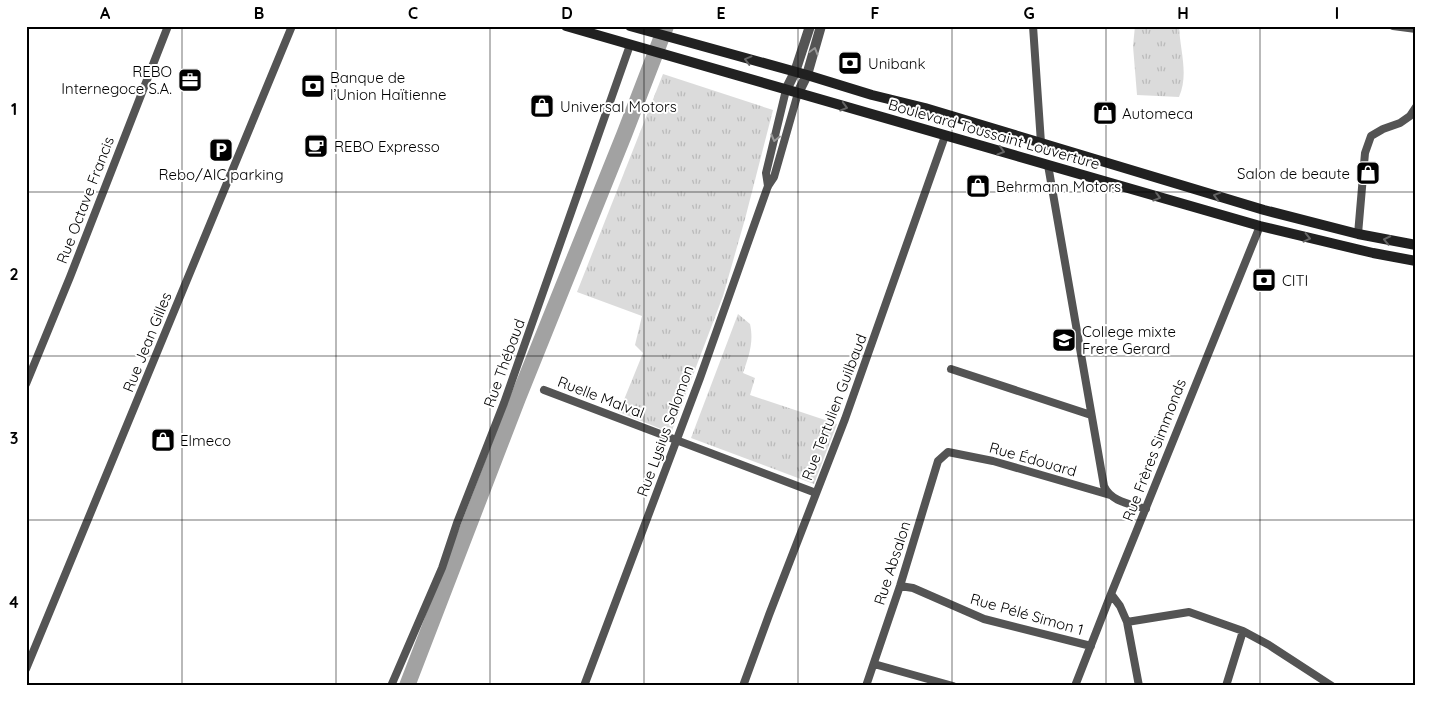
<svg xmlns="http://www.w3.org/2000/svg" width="1442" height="712" font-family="Quicksand,sans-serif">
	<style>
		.grass { fill: url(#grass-tufts) }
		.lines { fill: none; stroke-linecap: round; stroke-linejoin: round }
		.river { stroke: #a2a2a2; stroke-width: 16 }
		.minor { stroke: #545454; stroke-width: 8 }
		.tertiary { stroke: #545454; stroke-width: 10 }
		.secondary { stroke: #212121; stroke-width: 10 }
		.oneway { stroke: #989898 }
		.oneway2 { stroke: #646464 }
		.grid { fill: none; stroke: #000; stroke-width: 1; stroke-opacity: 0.55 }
		.labels { text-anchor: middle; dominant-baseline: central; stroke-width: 4; stroke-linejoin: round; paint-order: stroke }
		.poi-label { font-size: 15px; fill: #000; stroke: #fff; text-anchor: start }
		.street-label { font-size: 15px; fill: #000; stroke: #fff }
		.neatline { fill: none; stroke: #000; stroke-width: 2 }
		.grid-label { font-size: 16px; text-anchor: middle; font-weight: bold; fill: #000 }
	</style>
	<defs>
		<pattern id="grass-tufts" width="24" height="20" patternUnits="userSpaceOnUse" patternTransform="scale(1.25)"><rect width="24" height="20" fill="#dbdbdb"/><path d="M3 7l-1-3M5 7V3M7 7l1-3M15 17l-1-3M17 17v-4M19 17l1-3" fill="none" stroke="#bababa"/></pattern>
	</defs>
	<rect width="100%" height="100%" fill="#fff"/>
	<!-- grass -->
	<path class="grass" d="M 1135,26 L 1179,26 C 1180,51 1189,74 1179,97 L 1137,95 L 1133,46 Z
		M 663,74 L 773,110 L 745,219 L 723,296 L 671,433 L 619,412 L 643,353 L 635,345 L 642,316 L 577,292 Z
		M 738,314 L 750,324 C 754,342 749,356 743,373 L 755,378 L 750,395 L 837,424 L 814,484 L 691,438 Z"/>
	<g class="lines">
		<!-- river -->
		<path class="river" d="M 407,686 L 518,398 L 624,135 L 666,26"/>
		<!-- minor -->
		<path class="minor" d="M 1033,26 L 1041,143
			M 1393,26 L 1416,29
			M 1048,165 L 1104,486 C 1111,502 1131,504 1146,509
			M 768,186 L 766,173 L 786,90
			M 1358,234 L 1365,153 L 1371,136 L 1383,129 L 1400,123 L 1410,116 L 1416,107
			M 951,369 L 1091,415
			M 26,384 L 70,277 L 168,26
			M 544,390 L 816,493
			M 900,586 L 913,588 L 984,619 L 1091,646
			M 1127,622 L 1189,612 L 1243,631 L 1269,645 L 1332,686
			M 874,664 L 953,686
			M 26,669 L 292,26
			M 391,686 L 442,568 L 457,523 L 504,403 L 630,45
			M 584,686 L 700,378 L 768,186 L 774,177 L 798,93
			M 743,686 L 769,615 L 845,419 L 945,136
			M 866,686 L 900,586 L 938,461 L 948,452 L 993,461 L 1110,495
			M 1075,686 L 1111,594
			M 1139,686 L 1127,622 L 1120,606 L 1111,594 L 1260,226
			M 1226,686 L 1243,631"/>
		<!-- tertiary -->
		<path class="tertiary" d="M 786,90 L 795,72 L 810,26
			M 798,93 L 807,75 L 821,26"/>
		<!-- secondary -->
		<path class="secondary" d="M 566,26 L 1260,226 L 1373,253 L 1416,261
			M 630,26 L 807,75 L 872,95 L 925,108 L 1264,210 L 1358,234 L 1416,245"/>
	</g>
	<!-- one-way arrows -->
	<defs><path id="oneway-chevron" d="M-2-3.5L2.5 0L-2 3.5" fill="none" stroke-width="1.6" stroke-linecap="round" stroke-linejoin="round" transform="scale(1.25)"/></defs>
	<g class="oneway">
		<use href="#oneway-chevron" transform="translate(814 51) rotate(-74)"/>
		<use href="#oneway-chevron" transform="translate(775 138) rotate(104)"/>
	</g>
	<g class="oneway2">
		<use href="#oneway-chevron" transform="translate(748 60) rotate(-165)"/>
		<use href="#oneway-chevron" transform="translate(844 107) rotate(16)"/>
		<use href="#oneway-chevron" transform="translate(1001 151) rotate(16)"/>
		<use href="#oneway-chevron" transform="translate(1217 196) rotate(-164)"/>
		<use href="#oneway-chevron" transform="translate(1157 197) rotate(16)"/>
		<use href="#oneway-chevron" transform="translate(1307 238) rotate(13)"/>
		<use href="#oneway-chevron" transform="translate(1387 240) rotate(-168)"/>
	</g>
	<!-- grid -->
	<path class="grid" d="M 182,26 L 182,686M 336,26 L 336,686M 490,26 L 490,686M 644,26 L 644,686M 798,26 L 798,686M 952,26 L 952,686M 1106,26 L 1106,686M 1260,26 L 1260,686M 26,192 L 1416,192M 26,356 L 1416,356M 26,520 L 1416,520"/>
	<!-- icons -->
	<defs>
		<g id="bank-square" transform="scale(1.25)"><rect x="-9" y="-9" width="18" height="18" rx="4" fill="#000" stroke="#fff"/><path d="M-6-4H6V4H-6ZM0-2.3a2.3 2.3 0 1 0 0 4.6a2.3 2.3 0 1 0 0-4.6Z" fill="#fff"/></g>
		<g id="office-square" transform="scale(1.25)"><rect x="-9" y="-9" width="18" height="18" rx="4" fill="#000" stroke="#fff"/><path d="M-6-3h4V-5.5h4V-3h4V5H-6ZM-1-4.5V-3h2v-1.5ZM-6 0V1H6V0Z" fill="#fff"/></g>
		<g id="shop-square" transform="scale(1.25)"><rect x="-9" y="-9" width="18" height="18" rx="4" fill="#000" stroke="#fff"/><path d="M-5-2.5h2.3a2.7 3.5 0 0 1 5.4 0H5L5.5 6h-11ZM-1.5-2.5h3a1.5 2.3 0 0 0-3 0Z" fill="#fff"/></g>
		<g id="cafe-square" transform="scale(1.25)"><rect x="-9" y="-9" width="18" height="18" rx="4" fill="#000" stroke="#fff"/><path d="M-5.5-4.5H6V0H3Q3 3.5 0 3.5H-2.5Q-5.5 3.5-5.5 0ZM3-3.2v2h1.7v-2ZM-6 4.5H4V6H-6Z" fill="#fff"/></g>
		<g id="parking-square" transform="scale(1.25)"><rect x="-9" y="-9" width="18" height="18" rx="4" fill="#000" stroke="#fff"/><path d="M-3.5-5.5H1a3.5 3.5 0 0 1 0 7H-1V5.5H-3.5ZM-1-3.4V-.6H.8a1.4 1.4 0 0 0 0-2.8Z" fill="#fff"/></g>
		<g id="school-square" transform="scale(1.25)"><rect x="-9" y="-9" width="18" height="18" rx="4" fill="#000" stroke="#fff"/><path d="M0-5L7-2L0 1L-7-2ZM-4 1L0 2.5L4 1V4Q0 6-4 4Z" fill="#fff"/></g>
	</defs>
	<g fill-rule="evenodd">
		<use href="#bank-square" x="850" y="63"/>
		<use href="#office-square" x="190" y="80"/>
		<use href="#bank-square" x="313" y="86"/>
		<use href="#shop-square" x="542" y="106"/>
		<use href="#shop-square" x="1105" y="113"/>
		<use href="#cafe-square" x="316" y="146"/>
		<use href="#parking-square" x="221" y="150"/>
		<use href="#shop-square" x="1368" y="173"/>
		<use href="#shop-square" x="978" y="186"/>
		<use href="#bank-square" x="1264" y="280"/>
		<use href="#school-square" x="1064" y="340"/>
		<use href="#shop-square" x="163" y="440"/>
	</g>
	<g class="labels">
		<!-- poi labels -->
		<g class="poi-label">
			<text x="868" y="63">Unibank</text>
			<text x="172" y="71" text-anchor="end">REBO<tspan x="172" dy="17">Internegoce S.A.</tspan></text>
			<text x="330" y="77">Banque de<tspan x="330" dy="17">l’Union Haïtienne</tspan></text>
			<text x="560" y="106">Universal Motors</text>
			<text x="1122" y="113">Automeca</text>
			<text x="334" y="146">REBO Expresso</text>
			<text x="1350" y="173" text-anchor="end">Salon de beaute</text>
			<text x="221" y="174" text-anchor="middle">Rebo/AIC parking</text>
			<text x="996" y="186">Behrmann Motors</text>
			<text x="1282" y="280">CITI</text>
			<text x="1082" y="331">College mixte<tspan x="1082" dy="17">Frere Gerard</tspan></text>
			<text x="180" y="440">Elmeco</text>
		</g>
		<!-- street labels -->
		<g class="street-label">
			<text transform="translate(994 134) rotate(16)">Boulevard Toussaint Louverture</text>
			<text transform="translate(85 200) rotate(-69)">Rue Octave Francis</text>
			<text transform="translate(147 342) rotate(-68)">Rue Jean Gilles</text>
			<text transform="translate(504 363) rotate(-70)">Rue Thébaud</text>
			<text transform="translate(601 397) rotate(21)">Ruelle Malval</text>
			<text transform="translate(834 407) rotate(-69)">Rue Tertulien Guilbaud</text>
			<text transform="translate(665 431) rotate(-70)">Rue Lysius Salomon</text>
			<text transform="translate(1154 450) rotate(-69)">Rue Frères Simmonds</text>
			<text transform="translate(1033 459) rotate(16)">Rue Édouard</text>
			<text transform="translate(892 563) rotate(-72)">Rue Absalon</text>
			<text transform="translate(1027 614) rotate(16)">Rue Pélé Simon 1</text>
		</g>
	</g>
	<!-- border -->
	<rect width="1442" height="712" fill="none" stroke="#ffffff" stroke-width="55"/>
	<rect x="28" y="28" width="1386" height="656" class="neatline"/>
	<g class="grid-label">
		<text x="105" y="19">A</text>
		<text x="259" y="19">B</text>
		<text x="413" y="19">C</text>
		<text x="567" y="19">D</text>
		<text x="721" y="19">E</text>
		<text x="875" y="19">F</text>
		<text x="1029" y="19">G</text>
		<text x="1183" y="19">H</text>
		<text x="1337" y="19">I</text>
		<text x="14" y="115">1</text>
		<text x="14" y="280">2</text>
		<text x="14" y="444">3</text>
		<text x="14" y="608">4</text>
	</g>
</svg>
